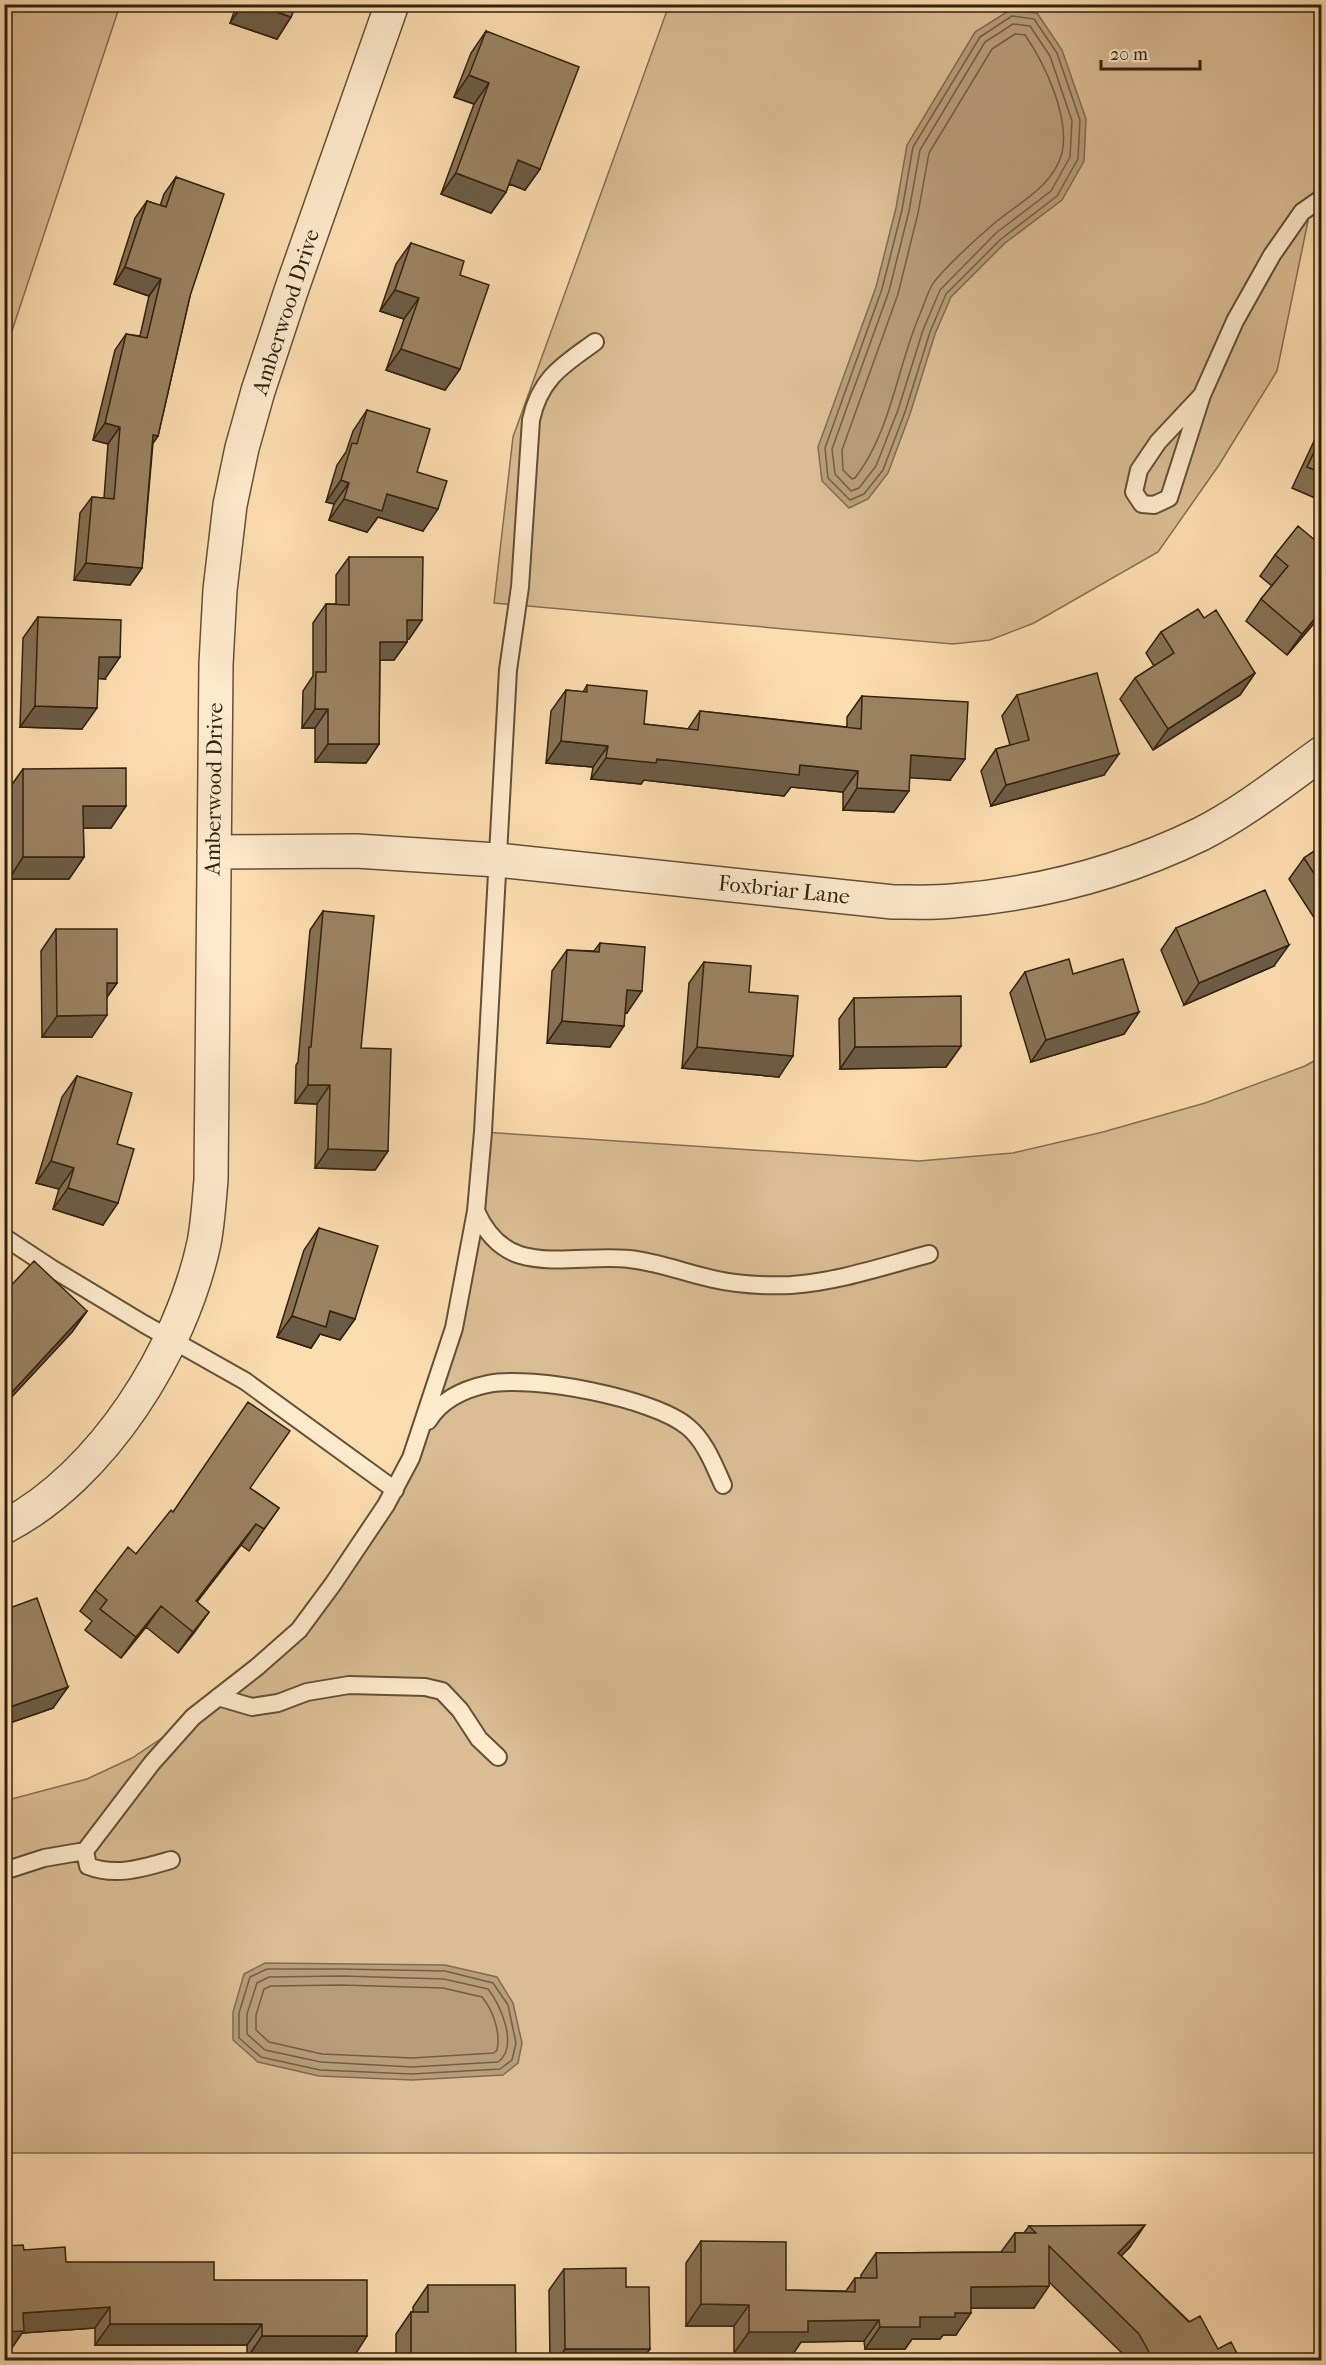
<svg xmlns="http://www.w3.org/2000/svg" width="1326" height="2365" font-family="'IM FELL French Canon',serif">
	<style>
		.green { fill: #dabd94; stroke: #866f51; stroke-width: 1.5 }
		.water { fill: #b79d79; stroke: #826b4e; stroke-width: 1.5 }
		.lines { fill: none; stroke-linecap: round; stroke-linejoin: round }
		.shore { stroke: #745f44; stroke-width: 1.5 }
		.service-casing { stroke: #645036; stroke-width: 20 }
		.minor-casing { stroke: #645036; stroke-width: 36 }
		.service { stroke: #fde9cc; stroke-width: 16 }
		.minor { stroke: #fde9cc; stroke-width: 33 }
		.wall { fill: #857154; stroke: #32210e; stroke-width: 1.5 }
		.shaded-wall { fill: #6c5c45; stroke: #32210e; stroke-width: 1.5 }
		.building { fill: #9b8362; stroke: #32210e; stroke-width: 1.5 }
		.labels { text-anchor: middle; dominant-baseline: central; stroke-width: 6; stroke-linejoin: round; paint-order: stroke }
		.street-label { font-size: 22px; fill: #32210e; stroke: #fde9cc }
	</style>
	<rect width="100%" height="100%" fill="#fcddb0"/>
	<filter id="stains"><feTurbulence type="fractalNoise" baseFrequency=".00333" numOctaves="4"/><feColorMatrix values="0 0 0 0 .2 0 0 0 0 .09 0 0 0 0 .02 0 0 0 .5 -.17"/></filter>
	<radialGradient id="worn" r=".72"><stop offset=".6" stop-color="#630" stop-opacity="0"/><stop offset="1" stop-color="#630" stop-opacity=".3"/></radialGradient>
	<!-- green -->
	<path class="green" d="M 5,4 L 120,5 L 5,352 L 4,5 Z
		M 669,5 L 1321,5 L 1321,158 L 1277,371 L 1219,465 L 1158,552 L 1034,623 L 990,640 L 953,644 L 494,603 L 513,437 Z
		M 1321,1057 L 1321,2153 L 5,2153 L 4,1801 L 87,1779 L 132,1758 L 193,1717 L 299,1630 L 386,1505 L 454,1328 L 483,1132 L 919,1161 L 1013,1153 L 1103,1132 L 1205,1103 L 1305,1066 Z"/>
	<!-- water -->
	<path class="water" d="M 1010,10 L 1037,13 L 1062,50 L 1086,119 L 1084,161 L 1062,200 L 1005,243 L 951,297 L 935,334 L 910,414 L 888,473 L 868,499 L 849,508 L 822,481 L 818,447 L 876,287 L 896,208 L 907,145 L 975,32 Z
		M 265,1963 L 445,1965 L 497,1977 L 513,2003 L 522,2043 L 518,2063 L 503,2075 L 412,2080 L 319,2076 L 258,2062 L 233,2040 L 233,2012 L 244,1974 Z"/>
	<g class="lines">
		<!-- shore -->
		<path class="shore" d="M 1012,16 L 1034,19 L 1057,53 L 1080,120 L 1078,159 L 1057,196 L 1001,239 L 946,294 L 930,332 L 905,412 L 883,470 L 864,494 L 850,500 L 828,478 L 825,448 L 882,289 L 902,210 L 913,147 L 980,37 Z
			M 1013,24 L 1030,26 L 1050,56 L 1072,121 L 1070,157 L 1051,191 L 996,233 L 940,290 L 923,330 L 898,410 L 876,466 L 859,488 L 851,491 L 835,474 L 832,449 L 889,291 L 909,211 L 920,150 L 985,42 Z
			M 1015,34 L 1025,35 C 1045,64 1070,117 1062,153 C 1053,188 1014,205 990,227 C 976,239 942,270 932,285 C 927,294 924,305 920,314 C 897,367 891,432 855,478 L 852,479 L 843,470 L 842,450 L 898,294 L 918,213 L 929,153 L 992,49 Z
			M 342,1969 L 445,1971 L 493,1983 L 508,2005 L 516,2043 L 512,2060 L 500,2069 L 412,2074 L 320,2070 L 261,2057 L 239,2038 L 239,2013 L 250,1977 L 267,1969 Z
			M 342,1976 L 444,1979 L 488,1989 C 501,2005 519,2047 498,2062 L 412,2067 L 321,2062 L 265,2050 L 247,2034 L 247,2014 L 257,1983 L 269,1977 Z
			M 342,1985 L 443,1988 L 482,1997 C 493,2010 501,2033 497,2050 L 494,2053 L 412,2058 L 322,2054 L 269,2042 L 256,2030 L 256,2015 L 264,1989 L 271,1986 Z"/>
		<!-- service casing -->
		<g class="service-casing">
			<path id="service" d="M 1202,395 L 1158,442 L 1139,470 L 1134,492 L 1142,504 L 1154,505 L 1169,498 L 1202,395 L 1235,321 L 1272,255 L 1302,212 L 1322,198
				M 476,1211 C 485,1231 498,1248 520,1255 C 554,1265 593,1255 629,1259 C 658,1262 685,1273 713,1279 C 739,1285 765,1286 791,1285 C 837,1282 884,1266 929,1254
				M 4,1237 L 51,1268 L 144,1324 L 245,1381 L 395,1490
				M 428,1421 C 441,1400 464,1389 488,1384 C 532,1375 654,1398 688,1427 C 705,1441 714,1465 723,1485
				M 218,1697 L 252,1707 L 278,1703 L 307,1692 L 349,1685 L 425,1687 L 442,1691 L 460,1710 L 479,1739 L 498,1757
				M 85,1851 L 88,1866 C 116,1877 143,1868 171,1860
				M 4,1871 L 44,1858 L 85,1851 L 152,1763 L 193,1717 L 257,1667 L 299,1630 L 333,1584 L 386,1505 L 411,1458 L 454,1328 L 476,1211 L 483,1132 L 508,670 L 520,587 L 531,420 C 540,378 563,365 595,342"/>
		</g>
		<!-- minor casing -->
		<g class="minor-casing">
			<path id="minor" d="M 214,852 L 356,851 L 497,860 L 893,902 C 912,902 933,903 952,901 C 1038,894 1123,872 1201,834 C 1244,812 1283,781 1322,753
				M 4,1527 C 103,1476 181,1350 204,1243 C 208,1222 209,1201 211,1180 L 216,664 L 220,590 L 230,505 L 242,448 L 258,391 L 292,288 L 392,4"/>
		</g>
		<!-- service -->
		<use href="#service" class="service"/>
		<!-- minor -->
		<use href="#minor" class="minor"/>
	</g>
	<!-- wall -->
	<path class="wall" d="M 237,4 L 296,4 L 291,17 L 277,39 L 230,23 Z
		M 486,31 L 540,169 L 525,190 L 509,184 L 506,192 L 491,213 L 441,194 L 474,104 L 454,97 L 471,53 Z
		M 176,177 L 190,296 L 158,436 L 153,443 L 142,568 L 130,585 L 74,580 L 80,513 L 92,497 L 104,498 L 108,444 L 93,440 L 115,350 L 126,334 L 140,336 L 149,296 L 114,284 L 135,218 L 147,201 L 160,206 L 164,194 Z
		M 411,243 L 460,369 L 445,390 L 386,370 L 404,319 L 380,311 L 396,264 Z
		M 367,410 L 417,472 L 423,531 L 378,517 L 367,532 L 329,520 L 334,504 L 326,502 L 337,465 L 346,452 L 353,431 Z
		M 1322,424 L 1322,501 L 1292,488 Z
		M 1322,535 L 1322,614 L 1287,655 L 1246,621 L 1261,599 L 1272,586 L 1260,576 L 1275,555 L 1316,541 Z
		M 349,557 L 422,620 L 409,639 L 407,639 L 407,642 L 394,660 L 380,660 L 379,744 L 366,763 L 315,762 L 315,728 L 302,728 L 303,691 L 313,676 L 313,623 L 326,604 L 336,604 L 336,575 Z
		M 38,617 L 105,679 L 98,678 L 82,729 L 20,727 L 23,638 Z
		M 1204,618 L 1255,673 L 1240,695 L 1153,750 L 1120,699 L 1135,678 L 1154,666 L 1146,653 L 1161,632 Z
		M 587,685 L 644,724 L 688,729 L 700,711 L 847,727 L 847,717 L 862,696 L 950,780 L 910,777 L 894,812 L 843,810 L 843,792 L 791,787 L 784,796 L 644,780 L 641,784 L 591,779 L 593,767 L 546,763 L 551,711 L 566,690 L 583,692 Z
		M 1017,695 L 1104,775 L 991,806 L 981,771 L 996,749 L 1010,745 L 1002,716 Z
		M 23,769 L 126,806 L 111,828 L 83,828 L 84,857 L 69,879 L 9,879 L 8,790 Z
		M 1322,846 L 1322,930 L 1289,879 L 1304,858 Z
		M 323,911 L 361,1048 L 388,1151 L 375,1170 L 315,1168 L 317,1104 L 295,1103 L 296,1065 L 298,1062 L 310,930 Z
		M 1176,928 L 1274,966 L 1184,1005 L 1161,950 Z
		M 56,929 L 117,983 L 107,997 L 92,1037 L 42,1037 L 41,951 Z
		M 600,943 L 627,1013 L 625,1013 L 610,1047 L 547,1043 L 552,971 L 567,950 L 594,951 Z
		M 704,962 L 749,992 L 779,1077 L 682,1068 L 689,983 Z
		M 1025,972 L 1073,974 L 1139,1012 L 1124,1034 L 1031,1062 L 1010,993 Z
		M 854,998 L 961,1046 L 946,1067 L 840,1069 L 839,1019 Z
		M 77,1076 L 117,1144 L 103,1225 L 53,1209 L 59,1189 L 36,1183 L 62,1097 Z
		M 319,1228 L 355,1319 L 340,1340 L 320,1334 L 311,1348 L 277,1337 L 304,1250 Z
		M 4,1293 L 87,1311 L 72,1332 L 4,1405 Z
		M 250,1488 L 279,1508 L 249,1551 L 241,1545 L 197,1602 L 209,1612 L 178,1653 L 146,1627 L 121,1658 L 85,1630 L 92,1621 L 80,1611 L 95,1590 L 136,1554 L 173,1512 Z
		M 4,1610 L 53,1708 L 4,1725 Z
		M 1029,2226 L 1130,2247 L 1121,2256 L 1218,2349 L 1241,2361 L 1127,2361 L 1124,2355 L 1049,2282 L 1034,2308 L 971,2308 L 956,2335 L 943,2335 L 940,2339 L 912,2339 L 905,2349 L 865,2349 L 864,2341 L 801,2342 L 793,2354 L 734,2353 L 734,2326 L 686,2326 L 686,2263 L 701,2241 L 786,2290 L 846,2291 L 855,2278 L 861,2278 L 861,2275 L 876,2253 L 1001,2252 L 1015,2233 L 1024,2233 Z
		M 4,2246 L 24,2250 L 66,2262 L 214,2280 L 353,2358 L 247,2358 L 247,2345 L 95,2345 L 95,2328 L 22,2333 L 9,2352 L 4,2353 Z
		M 564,2269 L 626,2287 L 650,2349 L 641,2361 L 550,2361 L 549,2290 Z
		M 428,2285 L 516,2361 L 396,2361 L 396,2334 L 411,2312 L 413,2312 L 413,2307 Z"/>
	<!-- shaded-wall -->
	<path class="shaded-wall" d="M 243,4 L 254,4 L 291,17 L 277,39 L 230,23 Z
		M 469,75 L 489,83 L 474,104 L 454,97 Z
		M 518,160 L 540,169 L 525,190 L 503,181 Z
		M 456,173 L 506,192 L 491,213 L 441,194 Z
		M 125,267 L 161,279 L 149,296 L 114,284 Z
		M 395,290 L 419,298 L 404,319 L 380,311 Z
		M 401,349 L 460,369 L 445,390 L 386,370 Z
		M 105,423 L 120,427 L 108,444 L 93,440 Z
		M 153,435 L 158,436 L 146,453 Z
		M 341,480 L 349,483 L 334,504 L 326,502 Z
		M 387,494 L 438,509 L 423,531 L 378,517 L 367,532 L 329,520 L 344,499 Z
		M 86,563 L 142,568 L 130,585 L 74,580 Z
		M 1322,610 L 1322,614 L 1287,655 L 1302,634 Z
		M 407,620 L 422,620 L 409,639 L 394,639 Z
		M 380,642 L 407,642 L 394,660 L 367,660 Z
		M 99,657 L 120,657 L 105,679 L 84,678 Z
		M 1255,673 L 1240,695 L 1153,750 L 1168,729 Z
		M 35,706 L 97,708 L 82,729 L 20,727 Z
		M 315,709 L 328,709 L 315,728 L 302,728 Z
		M 561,741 L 608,746 L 593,767 L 546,763 Z
		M 328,744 L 379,744 L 366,763 L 315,762 Z
		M 1119,754 L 1104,775 L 991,806 L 1006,785 Z
		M 911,755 L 965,759 L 950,780 L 896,777 Z
		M 606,758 L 800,765 L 858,771 L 843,792 L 791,787 L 784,796 L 644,780 L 641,784 L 591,779 Z
		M 857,788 L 909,791 L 894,812 L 843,810 Z
		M 83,806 L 126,806 L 111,828 L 68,828 Z
		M 23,857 L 84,857 L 69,879 L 9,879 Z
		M 1289,945 L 1274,966 L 1184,1005 L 1199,983 Z
		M 107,983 L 117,983 L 102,1004 Z
		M 627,990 L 642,991 L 627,1013 L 612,1012 Z
		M 1139,1012 L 1124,1034 L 1031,1062 L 1046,1040 Z
		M 107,1015 L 92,1037 L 42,1037 L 57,1016 Z
		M 562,1021 L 624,1026 L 610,1047 L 547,1043 Z
		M 961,1046 L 946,1067 L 840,1069 L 855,1047 Z
		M 697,1047 L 793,1056 L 779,1077 L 682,1068 Z
		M 308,1085 L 330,1085 L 317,1104 L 295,1103 Z
		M 328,1149 L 388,1151 L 375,1170 L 315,1168 Z
		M 51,1161 L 74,1168 L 59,1189 L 36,1183 Z
		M 68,1188 L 118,1203 L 103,1225 L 53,1209 Z
		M 87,1311 L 72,1332 L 4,1405 L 4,1403 L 13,1391 Z
		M 330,1311 L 355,1319 L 340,1340 L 320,1334 L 311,1348 L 277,1337 L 292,1316 Z
		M 256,1524 L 241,1545 L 181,1622 L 196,1601 Z
		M 161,1606 L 146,1627 L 121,1658 L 136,1637 Z
		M 209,1612 L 194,1633 L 178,1653 L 193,1632 Z
		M 68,1687 L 53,1708 L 4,1725 L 4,1709 Z
		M 1145,2225 L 1130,2247 L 1103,2274 L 1118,2253 Z
		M 1049,2286 L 1034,2308 L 956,2308 L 971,2287 Z
		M 701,2304 L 749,2305 L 734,2326 L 686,2326 Z
		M 110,2307 L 95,2328 L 22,2333 L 9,2352 L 4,2353 L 4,2332 L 23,2313 Z
		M 955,2313 L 971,2313 L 956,2335 L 943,2335 L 940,2339 L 912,2339 L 905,2349 L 865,2349 L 880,2327 L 920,2317 Z
		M 879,2320 L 864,2341 L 801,2342 L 793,2354 L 734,2353 L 749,2332 L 808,2321 Z
		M 110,2324 L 262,2324 L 247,2345 L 95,2345 Z
		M 262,2336 L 367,2336 L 353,2358 L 247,2358 Z
		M 565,2349 L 650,2349 L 641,2361 L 557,2361 Z"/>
	<!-- building -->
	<path class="building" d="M 254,4 L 296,4 L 291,17 Z
		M 486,31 L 579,67 L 540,169 L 518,160 L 506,192 L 456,173 L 489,83 L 469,75 Z
		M 176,177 L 224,194 L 190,296 L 158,436 L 153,435 L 142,568 L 86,563 L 92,497 L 114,499 L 120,427 L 105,423 L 126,334 L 147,338 L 161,279 L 125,267 L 147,201 L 166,207 Z
		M 411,243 L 464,261 L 460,275 L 489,285 L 460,369 L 401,349 L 419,298 L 395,290 Z
		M 367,410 L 430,429 L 417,472 L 447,481 L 438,509 L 387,494 L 382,511 L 344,499 L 349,483 L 341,480 L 352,443 L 357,444 Z
		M 1322,435 L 1322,473 L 1307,467 Z
		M 1298,526 L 1316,541 L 1322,535 L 1322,610 L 1302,634 L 1261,599 L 1288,566 L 1275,555 Z
		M 349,557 L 423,557 L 422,620 L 407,620 L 407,642 L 380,642 L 379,744 L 328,744 L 328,709 L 315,709 L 316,672 L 326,672 L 326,604 L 349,605 Z
		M 1198,609 L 1204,618 L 1216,610 L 1255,673 L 1168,729 L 1135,678 L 1174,653 L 1161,632 Z
		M 38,617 L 121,620 L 120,657 L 99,657 L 97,708 L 35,706 Z
		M 1097,673 L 1119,754 L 1006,785 L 996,749 L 1029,740 L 1017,695 Z
		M 587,685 L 647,691 L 644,724 L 698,730 L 700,711 L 861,729 L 862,696 L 968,702 L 965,759 L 911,755 L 909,791 L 857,788 L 858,771 L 800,765 L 799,775 L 657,759 L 656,763 L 606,758 L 608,746 L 561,741 L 566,690 L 587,692 Z
		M 126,768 L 126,806 L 83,806 L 84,857 L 23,857 L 23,769 Z
		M 1322,846 L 1322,886 L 1304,858 Z
		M 1265,890 L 1289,945 L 1199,983 L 1176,928 Z
		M 323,911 L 374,916 L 361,1048 L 391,1049 L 388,1151 L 328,1149 L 330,1085 L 308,1085 L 309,1047 L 311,1047 Z
		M 56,929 L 117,929 L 117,983 L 107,983 L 107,1015 L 57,1016 Z
		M 600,943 L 645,947 L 642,991 L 627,990 L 624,1026 L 562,1021 L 567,950 L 599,952 Z
		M 1069,959 L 1073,974 L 1123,959 L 1139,1012 L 1046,1040 L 1025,972 Z
		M 704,962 L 751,966 L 749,992 L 798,996 L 793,1056 L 697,1047 Z
		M 961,996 L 961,1046 L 855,1047 L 854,998 Z
		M 77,1076 L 132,1093 L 117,1144 L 134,1149 L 118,1203 L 68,1188 L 74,1168 L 51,1161 Z
		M 319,1228 L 378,1246 L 355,1319 L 330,1311 L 326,1327 L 292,1316 Z
		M 34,1261 L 87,1311 L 13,1391 L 4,1383 L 4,1293 Z
		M 248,1402 L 290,1431 L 250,1488 L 279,1508 L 264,1529 L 256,1524 L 196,1601 L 209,1612 L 193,1632 L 161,1606 L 136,1637 L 100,1609 L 107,1600 L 95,1590 L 128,1547 L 136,1554 L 171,1510 L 173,1512 Z
		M 37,1598 L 68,1687 L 4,1709 L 4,1638 L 9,1637 L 4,1625 L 4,1610 Z
		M 1145,2225 L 1118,2253 L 1189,2322 L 1200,2316 L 1218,2349 L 1231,2342 L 1241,2361 L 1154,2361 L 1139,2334 L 1049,2246 L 1049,2286 L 971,2287 L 971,2313 L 955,2313 L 955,2317 L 920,2317 L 920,2327 L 880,2327 L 879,2320 L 808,2321 L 808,2332 L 749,2332 L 749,2305 L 701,2304 L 701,2241 L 786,2242 L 786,2290 L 855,2292 L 855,2278 L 877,2278 L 876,2253 L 1015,2252 L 1015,2233 L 1036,2233 L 1029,2226 Z
		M 23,2245 L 24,2250 L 65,2247 L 66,2262 L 214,2262 L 214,2280 L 367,2280 L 367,2336 L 262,2336 L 262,2324 L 110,2324 L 110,2307 L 23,2313 L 24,2331 L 4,2332 L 4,2246 Z
		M 626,2268 L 626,2287 L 649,2287 L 650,2349 L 565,2349 L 564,2269 Z
		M 428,2285 L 515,2285 L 516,2361 L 411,2361 L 411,2312 L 428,2312 Z"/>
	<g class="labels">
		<!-- street labels -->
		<g class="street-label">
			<text transform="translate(286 312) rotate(-72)">Amberwood Drive</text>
			<text transform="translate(214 789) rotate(-89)">Amberwood Drive</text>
			<text transform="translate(784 890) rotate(6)">Foxbriar Lane</text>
		</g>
	</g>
	<!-- margin -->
	<rect width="1326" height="2365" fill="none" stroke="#fcddb0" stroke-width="24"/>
	<rect x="6" y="6" width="1314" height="2353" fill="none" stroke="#32210e" stroke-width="3"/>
	<rect x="12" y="12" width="1302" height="2341" fill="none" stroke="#32210e" stroke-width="1.5"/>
	<!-- scale -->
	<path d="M1101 60v9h99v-9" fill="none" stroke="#32210e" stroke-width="3"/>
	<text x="1110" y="60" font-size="18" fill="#32210e" stroke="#fde9cc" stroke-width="4.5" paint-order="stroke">20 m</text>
	<rect width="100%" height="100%" filter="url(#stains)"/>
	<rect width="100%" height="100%" fill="url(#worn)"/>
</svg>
